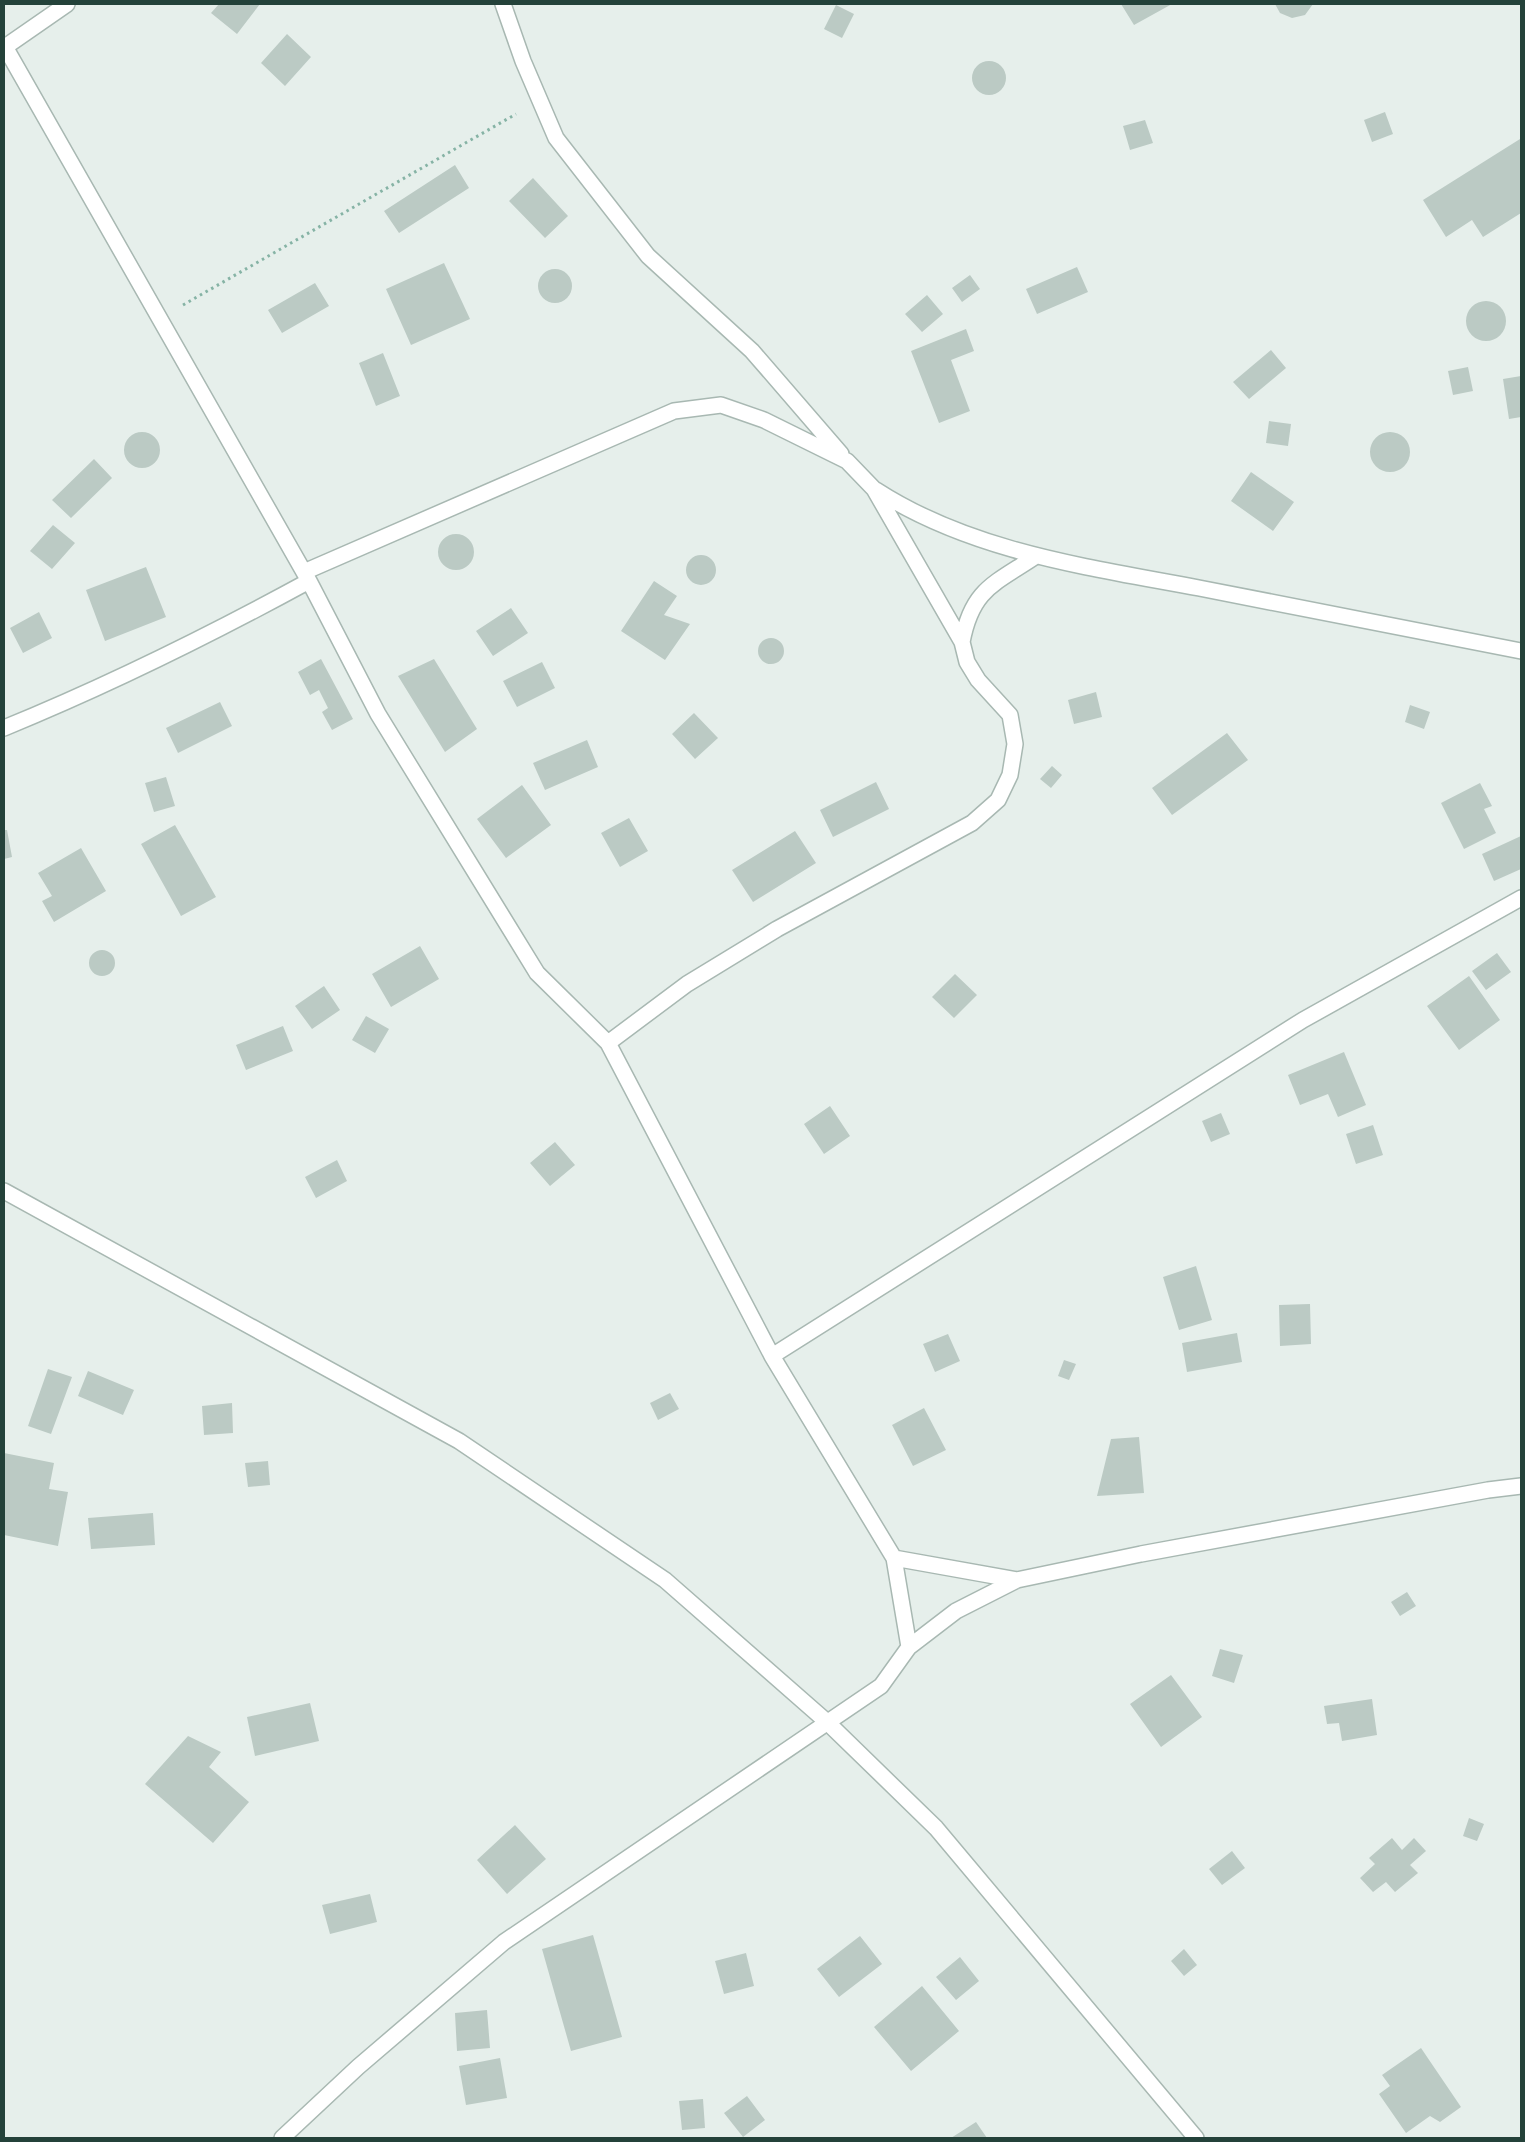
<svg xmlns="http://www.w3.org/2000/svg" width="1525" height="2142" font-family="'Varela Round',sans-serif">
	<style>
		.building { fill: #bbcac4 }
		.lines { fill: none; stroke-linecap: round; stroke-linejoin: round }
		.minor-casing { stroke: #a8b8b2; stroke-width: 18 }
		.tertiary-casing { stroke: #a8b8b2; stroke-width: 18 }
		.path { stroke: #86b3a5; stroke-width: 3; stroke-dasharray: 2.5 4; stroke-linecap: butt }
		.minor { stroke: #fff; stroke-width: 15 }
		.tertiary { stroke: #fff; stroke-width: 15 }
	</style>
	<rect width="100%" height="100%" fill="#e6efeb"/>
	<!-- building -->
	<path class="building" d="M 219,4 L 260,4 L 237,34 L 211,13 Z
		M 1121,4 L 1172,4 L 1134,25 Z
		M 1275,4 L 1313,4 L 1305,15 L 1292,18 L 1280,13 Z
		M 836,5 L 854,14 L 842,38 L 824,29 Z
		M 287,34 L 311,57 L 285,86 L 261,63 Z
		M972 78a17 17 0 1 1 34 0a17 17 0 1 1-34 0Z
		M 1385,112 L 1393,134 L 1372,142 L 1364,120 Z
		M 1145,120 L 1153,143 L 1130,150 L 1123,126 Z
		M 1520,139 L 1521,213 L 1483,237 L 1472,220 L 1446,237 L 1423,200 Z
		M 455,165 L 469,188 L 399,233 L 384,211 Z
		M 533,178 L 568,216 L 545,238 L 509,201 Z
		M 444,263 L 470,319 L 411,345 L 386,289 Z
		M 1077,267 L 1088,292 L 1037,314 L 1026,289 Z
		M538 286a17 17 0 1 1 34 0a17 17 0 1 1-34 0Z
		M 970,275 L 980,289 L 962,302 L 952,288 Z
		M 315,283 L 329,306 L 282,333 L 268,310 Z
		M 927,295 L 943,314 L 922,332 L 905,314 Z
		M1466 321a20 20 0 1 1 40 0a20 20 0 1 1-40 0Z
		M 966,329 L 974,351 L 951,360 L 970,411 L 939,423 L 911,351 Z
		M 1271,350 L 1286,368 L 1249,399 L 1233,382 Z
		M 383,353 L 400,396 L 376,406 L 359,363 Z
		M 1468,367 L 1473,391 L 1453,395 L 1448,371 Z
		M 1521,376 L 1521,417 L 1509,419 L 1503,379 Z
		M 1269,421 L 1291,424 L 1288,446 L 1266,443 Z
		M124 450a18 18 0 1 1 36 0a18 18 0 1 1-36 0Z
		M1370 452a20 20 0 1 1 40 0a20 20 0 1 1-40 0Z
		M 94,459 L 112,478 L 71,518 L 52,500 Z
		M 1251,472 L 1294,502 L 1273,531 L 1231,501 Z
		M 53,525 L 75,543 L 52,569 L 30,551 Z
		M438 552a18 18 0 1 1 36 0a18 18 0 1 1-36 0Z
		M686 570a15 15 0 1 1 30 0a15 15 0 1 1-30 0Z
		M 146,567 L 166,617 L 105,641 L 86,590 Z
		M 654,581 L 677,596 L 664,615 L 690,624 L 665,660 L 621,631 Z
		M 511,608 L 528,633 L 493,656 L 476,631 Z
		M 39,612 L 52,638 L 23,653 L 10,628 Z
		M758 651a13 13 0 1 1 26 0a13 13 0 1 1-26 0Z
		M 321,659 L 353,719 L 332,730 L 322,712 L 328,708 L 319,690 L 310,695 L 298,672 Z
		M 434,659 L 477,729 L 445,752 L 398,676 Z
		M 542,662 L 555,688 L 517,707 L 503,681 Z
		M 1096,692 L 1102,717 L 1074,724 L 1068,700 Z
		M 220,702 L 232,726 L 178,753 L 166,728 Z
		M 1410,705 L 1430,712 L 1424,729 L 1405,722 Z
		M 694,713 L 718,738 L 695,759 L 672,734 Z
		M 1227,733 L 1248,760 L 1172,815 L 1152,788 Z
		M 587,740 L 598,767 L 545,790 L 533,763 Z
		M 1052,766 L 1062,775 L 1051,788 L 1040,779 Z
		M 166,777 L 175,806 L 154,812 L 145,783 Z
		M 876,782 L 889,809 L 833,837 L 820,810 Z
		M 1480,783 L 1492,806 L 1484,809 L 1496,833 L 1464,849 L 1441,803 Z
		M 522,785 L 551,825 L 506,858 L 477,819 Z
		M 629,818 L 648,851 L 620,867 L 601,833 Z
		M 175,825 L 216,897 L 181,916 L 141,844 Z
		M 4,830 L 7,830 L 12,857 L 4,859 Z
		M 795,831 L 816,863 L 753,902 L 732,870 Z
		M 1521,836 L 1521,869 L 1494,881 L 1482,854 Z
		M 81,848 L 106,891 L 54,922 L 42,901 L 52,896 L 38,873 Z
		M 420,946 L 439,979 L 391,1007 L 372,974 Z
		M89 963a13 13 0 1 1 26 0a13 13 0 1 1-26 0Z
		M 1497,953 L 1511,972 L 1486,990 L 1472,971 Z
		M 955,974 L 977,995 L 954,1018 L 932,997 Z
		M 1469,976 L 1500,1020 L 1459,1050 L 1427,1006 Z
		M 324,986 L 340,1010 L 312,1029 L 295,1006 Z
		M 366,1016 L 389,1029 L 375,1053 L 352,1040 Z
		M 283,1026 L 293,1051 L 246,1070 L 236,1045 Z
		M 1344,1052 L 1366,1105 L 1338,1117 L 1328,1094 L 1300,1105 L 1288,1075 Z
		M 830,1106 L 850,1136 L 824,1154 L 804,1124 Z
		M 1221,1113 L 1230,1134 L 1211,1142 L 1202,1121 Z
		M 1373,1125 L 1383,1155 L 1356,1164 L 1346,1134 Z
		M 555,1142 L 575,1165 L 550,1186 L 530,1163 Z
		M 337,1160 L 347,1181 L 316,1198 L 305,1177 Z
		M 1196,1266 L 1212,1320 L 1179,1330 L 1163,1277 Z
		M 1310,1304 L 1311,1344 L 1280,1346 L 1279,1305 Z
		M 1237,1333 L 1242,1362 L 1187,1372 L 1182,1343 Z
		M 948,1334 L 960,1361 L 935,1372 L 923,1344 Z
		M 1064,1360 L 1076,1364 L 1069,1380 L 1058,1376 Z
		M 48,1369 L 72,1377 L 51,1434 L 28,1426 Z
		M 88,1371 L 134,1390 L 123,1415 L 78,1396 Z
		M 670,1393 L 679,1409 L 658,1420 L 650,1403 Z
		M 232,1403 L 233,1433 L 204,1435 L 202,1406 Z
		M 924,1408 L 946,1450 L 913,1466 L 892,1425 Z
		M 1139,1437 L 1144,1493 L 1097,1496 L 1111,1439 Z
		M 4,1453 L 54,1463 L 49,1489 L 68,1492 L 58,1546 L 4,1535 Z
		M 268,1461 L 270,1485 L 248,1487 L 245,1463 Z
		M 153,1513 L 155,1545 L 91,1549 L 88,1518 Z
		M 1407,1592 L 1416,1606 L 1400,1616 L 1391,1602 Z
		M 1220,1649 L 1243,1655 L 1234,1683 L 1212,1676 Z
		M 1171,1675 L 1202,1717 L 1161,1747 L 1130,1704 Z
		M 1372,1699 L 1377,1735 L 1342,1741 L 1339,1723 L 1327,1724 L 1324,1706 Z
		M 310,1703 L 319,1741 L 255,1756 L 247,1717 Z
		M 188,1736 L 221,1752 L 209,1767 L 249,1802 L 213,1843 L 145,1784 Z
		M 1469,1818 L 1484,1824 L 1477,1841 L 1463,1836 Z
		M 515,1825 L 546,1859 L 507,1894 L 477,1860 Z
		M 1392,1838 L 1402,1850 L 1414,1838 L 1426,1851 L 1410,1865 L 1418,1873 L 1395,1892 L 1386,1882 L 1373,1892 L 1360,1878 L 1375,1864 L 1369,1858 Z
		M 1232,1851 L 1245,1868 L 1222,1885 L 1209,1869 Z
		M 370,1894 L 377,1922 L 330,1934 L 322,1905 Z
		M 593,1935 L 622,2037 L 571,2051 L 542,1949 Z
		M 860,1936 L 882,1964 L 839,1997 L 817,1969 Z
		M 1184,1949 L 1197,1965 L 1184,1976 L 1171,1961 Z
		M 746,1953 L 754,1986 L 724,1994 L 715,1961 Z
		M 960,1957 L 979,1981 L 956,2000 L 936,1977 Z
		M 922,1986 L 959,2031 L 911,2071 L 874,2027 Z
		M 487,2010 L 490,2048 L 457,2051 L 455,2013 Z
		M 1421,2048 L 1461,2107 L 1440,2122 L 1430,2116 L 1406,2133 L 1379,2094 L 1390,2086 L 1382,2075 Z
		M 500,2058 L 507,2098 L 466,2105 L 459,2066 Z
		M 747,2096 L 765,2120 L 743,2137 L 724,2113 Z
		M 703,2099 L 705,2128 L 682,2130 L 679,2101 Z
		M 976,2122 L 987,2138 L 951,2138 Z"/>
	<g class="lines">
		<!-- minor casing -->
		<g class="minor-casing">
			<path id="minor" d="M 503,4 L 523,61 L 556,138 L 648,256 L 752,351 L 841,454
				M 4,45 L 309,581 L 378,714 L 537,973 L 608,1043 L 772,1356 L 894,1558 L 909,1647
				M 5,47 L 67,4
				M 876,490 C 972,552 1088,567 1199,588 C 1306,609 1414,630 1521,651
				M 304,572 L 674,411 L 721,405 L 764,420 L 847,461 L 874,489 L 962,642 L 967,662 L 978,680 L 1010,715 L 1015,744 L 1010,775 L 998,800 L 972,823 L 777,929 L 687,984 L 608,1043
				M 962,642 C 972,589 994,584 1036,556
				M 4,728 C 109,685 210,635 309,581
				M 772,1356 L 1303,1020 L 1521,898
				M 894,1558 L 1017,1580
				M 282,2138 L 358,2067 L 504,1942 L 881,1686 L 909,1647 L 956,1611 L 1017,1580 L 1141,1554 L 1488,1490 L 1521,1486"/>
		</g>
		<!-- tertiary casing -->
		<g class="tertiary-casing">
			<path id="tertiary" d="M 4,1191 L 459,1441 L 665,1580 L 827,1722 L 936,1828 L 1196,2138"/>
		</g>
		<!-- path -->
		<path class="path" d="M 183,305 L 516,114"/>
		<!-- minor -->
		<use href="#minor" class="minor"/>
		<!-- tertiary -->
		<use href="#tertiary" class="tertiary"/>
	</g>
	<!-- border -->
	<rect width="1525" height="2142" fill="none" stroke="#24423a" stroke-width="10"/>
</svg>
